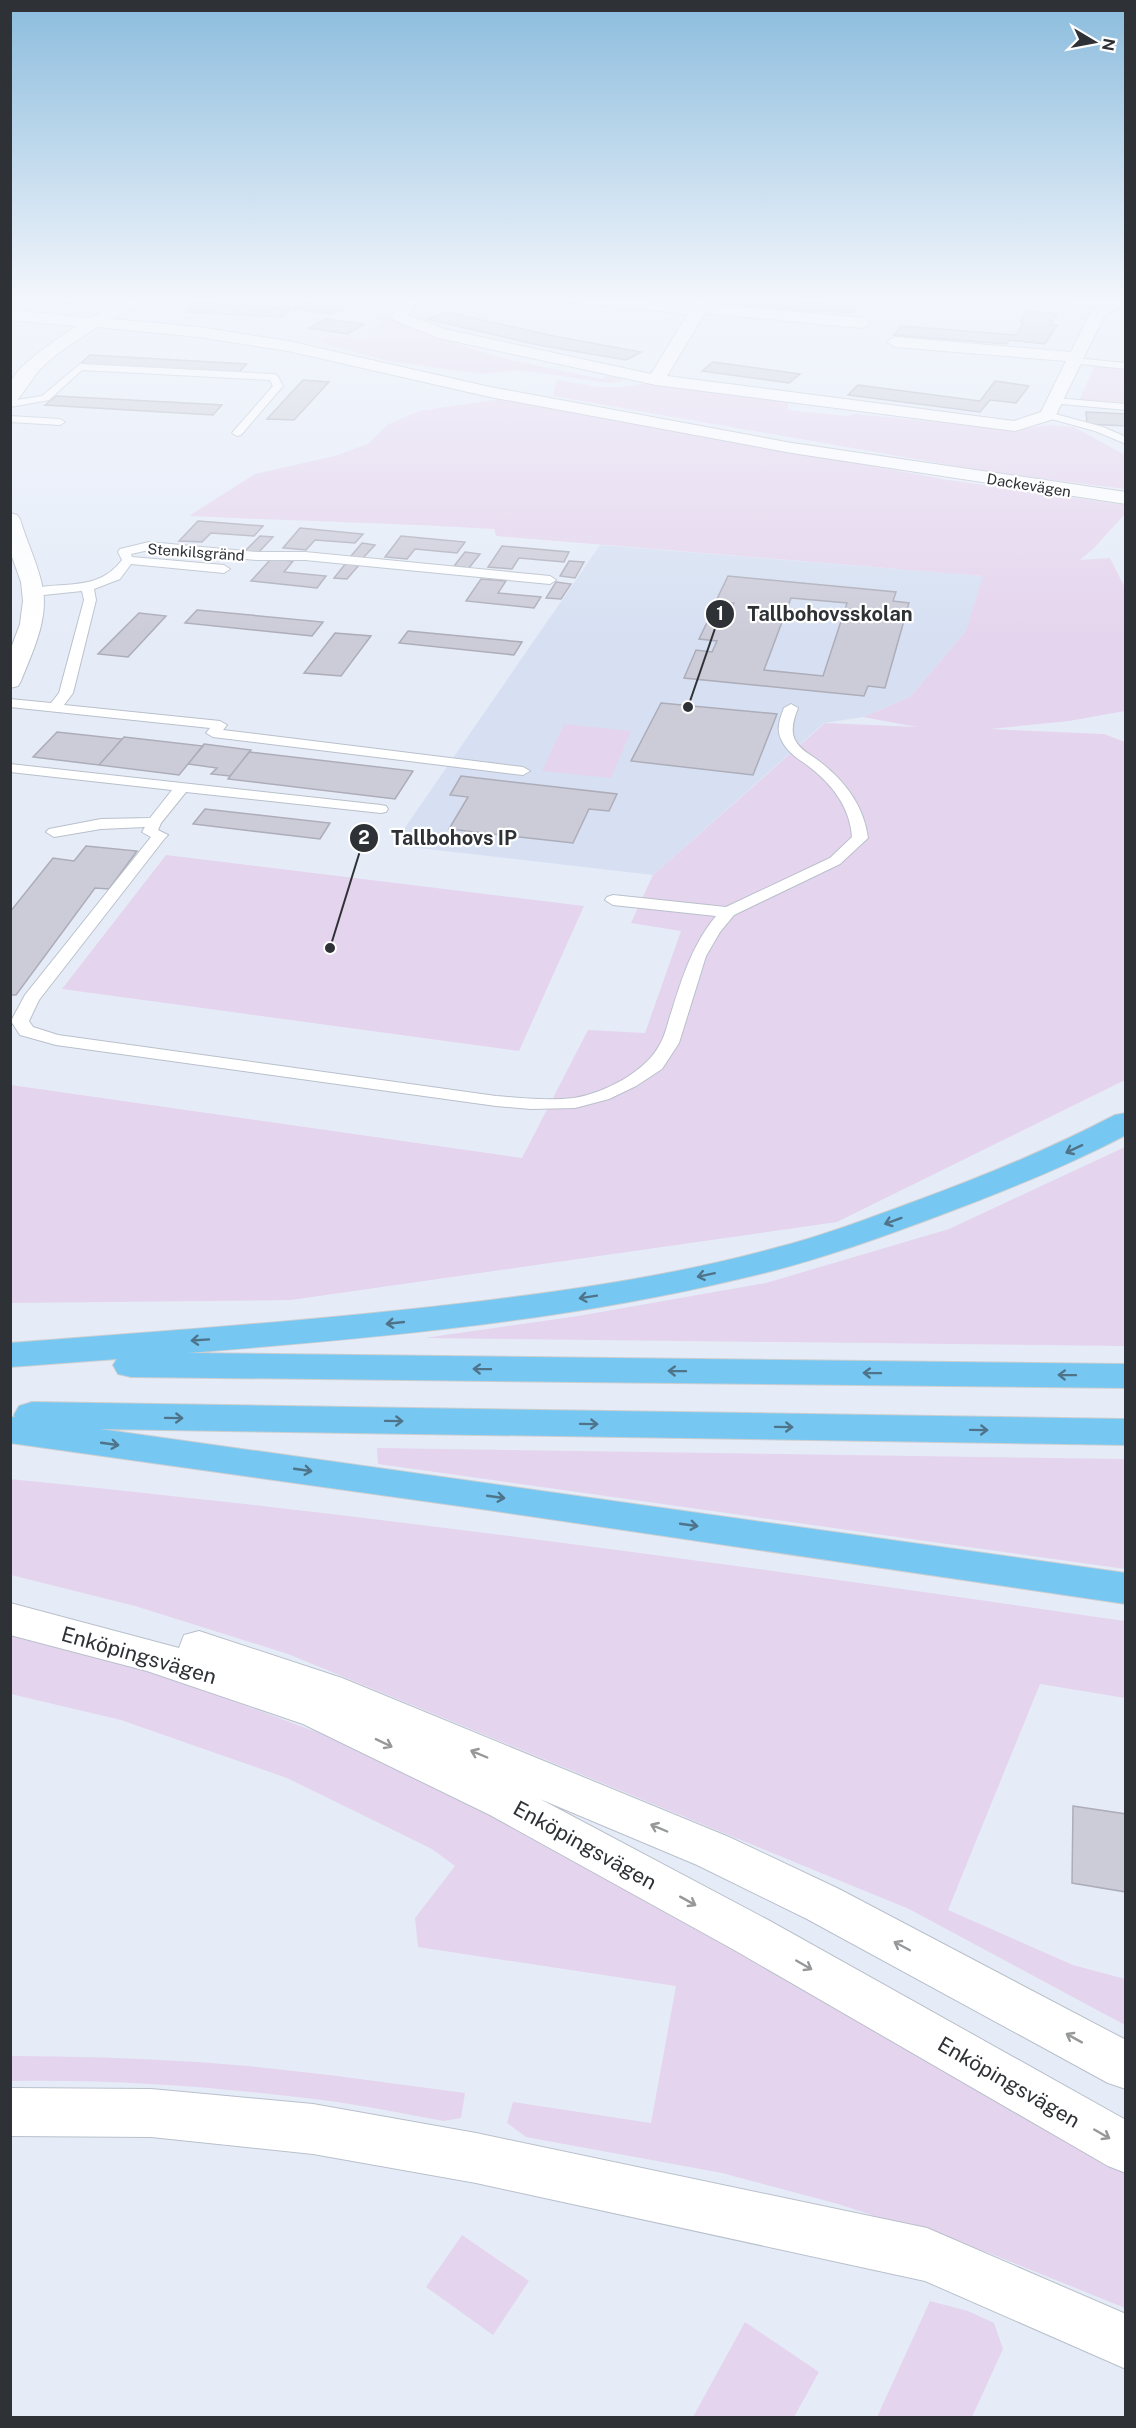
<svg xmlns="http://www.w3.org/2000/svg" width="1136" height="2428" font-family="'Public Sans',sans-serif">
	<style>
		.built { fill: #d6e0f2 }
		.green { fill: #e5d4ed }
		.building { fill: #cccbd8; stroke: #adadb9; stroke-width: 1.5; fill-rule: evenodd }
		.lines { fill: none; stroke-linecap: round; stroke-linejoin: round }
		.service-casing { stroke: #b9c0cb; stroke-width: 2 }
		.minor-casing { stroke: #b9c0cb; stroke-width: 2 }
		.tertiary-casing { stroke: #b9c0cb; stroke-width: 2 }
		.motorway-casing { stroke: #cdcecf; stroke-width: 2 }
		.service { fill: #fff; fill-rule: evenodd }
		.minor { fill: #fff; fill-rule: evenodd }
		.tertiary { fill: #fff; fill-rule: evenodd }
		.motorway { fill: #77c7f3; fill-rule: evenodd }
		.oneway { stroke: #4f748a }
		.oneway2 { stroke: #96989a }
		.labels { text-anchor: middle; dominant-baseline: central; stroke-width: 4.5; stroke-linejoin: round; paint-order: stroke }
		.far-street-label { font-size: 15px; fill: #2e3135; stroke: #fff }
		.near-street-label { font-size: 21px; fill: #2e3135; stroke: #fff }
		.leader { fill: none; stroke: #2e3135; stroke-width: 2 }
		.callout-dot { fill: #2e3135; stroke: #fff; stroke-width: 2 }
		.mark-label { font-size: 18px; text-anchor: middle; font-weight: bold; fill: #fff }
		.callout-label { font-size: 20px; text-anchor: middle; font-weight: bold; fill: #2e3135; stroke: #fff; stroke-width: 4.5; stroke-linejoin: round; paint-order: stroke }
	</style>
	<rect width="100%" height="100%" fill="#e5ecf8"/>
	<!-- built -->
	<path class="built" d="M 600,545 L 984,576 L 966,631 L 910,697 L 863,717 L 824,723 L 653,875 L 393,845 Z"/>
	<!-- green -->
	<path class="green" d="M 383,313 L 397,322 L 431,336 L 506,359 L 601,379 L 608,376 L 623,379 L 620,382 L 609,383 L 518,370 L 481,374 L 389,361 L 317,342 L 330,335 L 362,340 L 384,334 L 372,330 L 381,321 Z
		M 1095,365 L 1125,368 L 1125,407 L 1078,403 Z
		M 557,380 L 598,387 L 622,387 L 649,383 L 789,403 L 787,410 L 846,416 L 856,414 L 1015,430 L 1049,425 L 1074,427 L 1125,455 L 1125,489 L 990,472 L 553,396 Z
		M 500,399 L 949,480 L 1125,505 L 1125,514 L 1094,548 L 1080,560 L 1110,558 L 1125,588 L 1125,711 L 1069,721 L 990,729 L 1104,734 L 1125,742 L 1125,1080 L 837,1222 L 291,1300 L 11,1303 L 11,1085 L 522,1158 L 588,1030 L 645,1033 L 681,931 L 631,923 L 653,875 L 825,723 L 917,727 L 863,717 L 910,697 L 966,631 L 983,576 L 496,536 L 494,529 C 392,523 291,521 189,516 L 255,474 L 335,456 L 368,444 L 387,425 L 419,411 Z
		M 564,724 L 631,731 L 611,778 L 542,771 Z
		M 166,855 L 584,906 L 519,1051 L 62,989 Z
		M 1125,1147 L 1125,1346 L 424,1338 L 578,1316 L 766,1283 L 949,1229 Z
		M 377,1448 L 1125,1459 L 1125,1569 L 378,1464 Z
		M 10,1479 C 383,1516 755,1567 1125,1621 L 1125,1698 L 1040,1684 L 948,1910 L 1073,1965 L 1125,1979 L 1125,2025 L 909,1909 L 288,1654 L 135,1606 L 11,1575 Z
		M 11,1636 L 131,1663 L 376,1754 L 483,1809 L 754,1957 L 1125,2171 L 1125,2308 L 989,2253 L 838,2204 L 722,2173 L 526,2137 L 507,2123 L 513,2102 L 651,2123 L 676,1986 L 418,1947 L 415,1918 L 455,1866 L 432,1849 L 287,1778 L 121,1720 L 11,1694 Z
		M 11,2056 C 73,2056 135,2058 197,2062 C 287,2068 376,2081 465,2093 L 461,2118 L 444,2121 C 403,2114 363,2105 322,2100 C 219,2087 114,2079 11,2081 Z
		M 462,2235 L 529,2281 L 493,2335 L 426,2287 Z
		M 930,2301 L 968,2311 L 994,2323 L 1003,2349 L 972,2417 L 877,2417 Z
		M 745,2322 L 819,2372 L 794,2417 L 693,2417 Z"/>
	<!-- building -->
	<path class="building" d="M 320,296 L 365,296 L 332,314 L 295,309 Z
		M 718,296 L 825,304 L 833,296 L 872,296 L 866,297 L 852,313 L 818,310 L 815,313 L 783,311 L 709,305 Z
		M 196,303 L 291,308 L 283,317 L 187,312 Z
		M 1027,311 L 1057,314 L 1050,325 L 1057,325 L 1045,344 L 1009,340 L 1007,344 L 894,335 L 901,326 L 1016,335 L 1024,323 L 1020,322 Z
		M 446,312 L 554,336 L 641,352 L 626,360 L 538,345 L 427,319 Z
		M 326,319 L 364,324 L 348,334 L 309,328 Z
		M 90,355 L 247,364 L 238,373 L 80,364 Z
		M 713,362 L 800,374 L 789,383 L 702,371 Z
		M 303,380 L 329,382 L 294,420 L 267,419 Z
		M 995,381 L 1029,386 L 1016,403 L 990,400 L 980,412 L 848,395 L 858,385 L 980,401 Z
		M 56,396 L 222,405 L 213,415 L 45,405 Z
		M 1086,412 L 1126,414 L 1126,426 L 1087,424 Z
		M 198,521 L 263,526 L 254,536 L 211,533 L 202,542 L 179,541 Z
		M 300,528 L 363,534 L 355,543 L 315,540 L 306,550 L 283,548 Z
		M 260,536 L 273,537 L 257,554 L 244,552 Z
		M 401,536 L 465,542 L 457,553 L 415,549 L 407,559 L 385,557 Z
		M 362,543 L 375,545 L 363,558 L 350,557 Z
		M 502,546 L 569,552 L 564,562 L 519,558 L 512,569 L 488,567 Z
		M 465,552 L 480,554 L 469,568 L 454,566 Z
		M 271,559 L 293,561 L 284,572 L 326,576 L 317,588 L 251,581 Z
		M 569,561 L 584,562 L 575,578 L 560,576 Z
		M 346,563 L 360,564 L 347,579 L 334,578 Z
		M 728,576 L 896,592 L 893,601 L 909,603 L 885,688 L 868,686 L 864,696 L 684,678 L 696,650 L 712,652 L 717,641 L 699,639 L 712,612 L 728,614 L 734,603 L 716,601 ZM 791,598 L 847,603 L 823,676 L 764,670 Z
		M 481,579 L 506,581 L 498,593 L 541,597 L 534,608 L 466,601 Z
		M 556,582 L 571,584 L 561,599 L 546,598 Z
		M 197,610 L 323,622 L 312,636 L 185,623 Z
		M 139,613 L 166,616 L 128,657 L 98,654 Z
		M 408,631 L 522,642 L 514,655 L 399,643 Z
		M 335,633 L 371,636 L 341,676 L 304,673 Z
		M 661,703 L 777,714 L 753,775 L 631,761 Z
		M 57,732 L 122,739 L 99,765 L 33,757 Z
		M 124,737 L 203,746 L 179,775 L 99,765 Z
		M 204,744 L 251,750 L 230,776 L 211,774 L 217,768 L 188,764 Z
		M 249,752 L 413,771 L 395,799 L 228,779 Z
		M 461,776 L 617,794 L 609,811 L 589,809 L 573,843 L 449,829 L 468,797 L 450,795 Z
		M 205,809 L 330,823 L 320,839 L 193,824 Z
		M 86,846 L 137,851 L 109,889 L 95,888 L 16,995 L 10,995 L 10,912 L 53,858 L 74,861 Z
		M 1073,1806 L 1126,1814 L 1126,1892 L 1072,1883 Z"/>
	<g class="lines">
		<!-- service casing -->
		<g class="service-casing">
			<path id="service" d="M 10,296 L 83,298 L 97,296 L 85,304 L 10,300 Z
				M 112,296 L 144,296 L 145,298 L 141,301 Z
				M 1074,358 L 1126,363 L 1126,369 L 1071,363 L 1069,361 Z
				M 80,364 L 274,374 L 277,375 L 283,386 L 241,435 L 237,436 L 232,433 L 273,386 L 270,380 L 82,370 L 49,400 L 10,407 L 10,401 L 42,396 Z
				M 1055,398 L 1126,404 L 1126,410 L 1051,403 L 1051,399 Z
				M 1048,412 L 1103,427 L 1126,437 L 1126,444 L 1095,431 L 1044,417 L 1043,415 Z
				M 10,416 L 60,419 L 65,422 L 60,425 L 10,422 Z
				M 149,542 L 257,552 L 305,552 L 550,576 L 556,580 L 550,584 L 305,560 L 257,560 L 149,550 L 131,554 L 132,557 L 224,565 L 230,569 L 224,573 L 131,564 L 120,579 L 94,589 L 96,600 L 73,693 L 64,705 L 220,721 L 227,725 L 223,730 L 523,767 L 530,771 L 523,775 L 213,737 L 206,733 L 210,728 L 10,707 L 10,699 L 51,703 L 59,693 L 84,600 L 82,591 L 34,596 L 28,592 L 30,589 C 64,581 98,592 122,560 L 118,552 L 120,549 Z
				M 791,704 L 798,708 C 794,718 790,730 795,740 C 800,750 811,755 819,761 C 845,781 864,806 868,838 L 840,864 L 734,915 L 720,932 L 706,956 L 679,1043 L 662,1069 L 636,1086 L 609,1099 L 575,1108 L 531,1109 L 496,1106 L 56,1045 L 20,1035 L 11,1021 L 25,995 L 151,837 L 142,832 L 145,827 L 101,829 L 54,837 L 46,832 L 49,829 L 101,819 L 150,818 L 172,790 L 10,772 L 10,764 L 381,805 L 386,806 L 388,809 L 386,812 L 381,813 L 186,792 L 161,823 L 158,830 L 168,835 L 165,838 L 39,1000 L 29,1021 L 33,1027 L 58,1035 L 496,1096 C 521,1098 548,1101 574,1098 C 604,1093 646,1072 660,1044 C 666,1034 668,1021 672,1010 C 683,975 693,944 716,916 L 613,905 L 605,900 L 607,897 L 613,895 L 726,907 L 830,858 L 852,837 C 850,806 831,783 807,765 C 797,758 786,751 781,739 C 776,729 780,718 784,708 Z"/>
		</g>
		<!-- minor casing -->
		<g class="minor-casing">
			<path id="minor" d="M 133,296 L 152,296 L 111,319 L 199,327 L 288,341 L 490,387 L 792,443 L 1126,492 L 1126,504 L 792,453 L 490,397 L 288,351 L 199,337 L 97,327 L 57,354 L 40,369 L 16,402 L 10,403 C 10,397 9,390 10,384 C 15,366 61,336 77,326 L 10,320 L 10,310 L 91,318 Z
				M 407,296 L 426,296 L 415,304 L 408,315 L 444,329 L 651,374 L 688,314 L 555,301 L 548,296 L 604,296 L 693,305 L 698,296 L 713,296 L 709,304 L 862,318 L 870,323 L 868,326 L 862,328 L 705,313 L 667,376 L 1014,421 L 1041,412 L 1066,361 L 895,347 L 887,342 L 895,337 L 1071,352 L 1090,313 L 1097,307 L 1033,299 L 1031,296 C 1056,296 1082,298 1107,299 C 1114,300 1119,296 1126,296 L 1126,304 L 1104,316 L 1054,419 L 1015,431 L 656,385 L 439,338 L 394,320 L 391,317 Z
				M 10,513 L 17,515 L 20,519 C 27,543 39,566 43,590 C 48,621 32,653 21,681 L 18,686 L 10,688 L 10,651 L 20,624 L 23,601 L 21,582 L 10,551 Z
				M 10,2088 L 151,2089 L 313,2104 L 476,2133 L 927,2228 L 1126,2314 L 1126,2369 L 925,2281 L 476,2183 L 313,2154 L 151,2137 L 10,2136 Z"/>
		</g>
		<!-- tertiary casing -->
		<g class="tertiary-casing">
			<path id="tertiary" d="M 10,1603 L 179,1648 L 184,1635 L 199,1631 L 342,1678 L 729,1837 L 839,1889 L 1126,2040 L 1126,2089 L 1108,2083 L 807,1919 L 697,1865 L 540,1799 L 770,1921 L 1126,2120 L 1126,2173 L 1108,2166 L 736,1951 L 490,1815 L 303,1724 L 147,1671 L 10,1635 Z"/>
		</g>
		<!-- motorway casing -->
		<g class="motorway-casing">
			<path id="motorway" d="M 1126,1113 L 1126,1135 C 1065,1167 1002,1192 938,1216 C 874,1240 810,1263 743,1278 C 561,1322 374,1338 188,1353 L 1126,1364 L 1126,1388 L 131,1377 L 118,1374 L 113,1365 L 117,1359 L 10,1367 L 10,1343 C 168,1331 326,1320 483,1301 C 581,1289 680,1274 775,1248 C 823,1236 869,1218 916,1201 C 984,1176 1050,1149 1115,1115 Z
				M 32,1402 L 1126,1419 L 1126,1445 L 100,1429 L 1126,1573 L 1126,1604 L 488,1510 L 10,1443 L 10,1417 L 15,1417 L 14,1415 L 19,1406 Z"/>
		</g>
		<!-- service -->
		<use href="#service" class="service"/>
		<!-- minor -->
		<use href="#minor" class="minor"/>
		<!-- tertiary -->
		<use href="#tertiary" class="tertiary"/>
		<!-- motorway -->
		<use href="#motorway" class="motorway"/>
	</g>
	<!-- one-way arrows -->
	<defs><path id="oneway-shaft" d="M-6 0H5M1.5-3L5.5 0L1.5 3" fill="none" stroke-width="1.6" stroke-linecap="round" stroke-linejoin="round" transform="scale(1.5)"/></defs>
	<g class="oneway">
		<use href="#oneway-shaft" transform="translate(1074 1149) rotate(155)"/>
		<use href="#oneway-shaft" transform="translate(893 1221) rotate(160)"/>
		<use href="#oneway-shaft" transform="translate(706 1275) rotate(168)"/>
		<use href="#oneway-shaft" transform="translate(588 1297) rotate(171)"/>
		<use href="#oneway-shaft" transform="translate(395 1323) rotate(174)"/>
		<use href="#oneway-shaft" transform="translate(200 1340) rotate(176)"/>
		<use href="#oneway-shaft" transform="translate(482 1369) rotate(-179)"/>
		<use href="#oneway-shaft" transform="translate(677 1371) rotate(-179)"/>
		<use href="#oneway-shaft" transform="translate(872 1373) rotate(-179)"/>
		<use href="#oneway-shaft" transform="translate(1067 1375) rotate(-179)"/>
		<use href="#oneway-shaft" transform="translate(174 1418) rotate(1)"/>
		<use href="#oneway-shaft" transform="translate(394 1421) rotate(1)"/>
		<use href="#oneway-shaft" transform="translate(589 1424) rotate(1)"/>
		<use href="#oneway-shaft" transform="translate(784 1427) rotate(1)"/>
		<use href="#oneway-shaft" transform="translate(979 1430) rotate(1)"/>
		<use href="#oneway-shaft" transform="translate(110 1444) rotate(8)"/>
		<use href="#oneway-shaft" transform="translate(303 1470) rotate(8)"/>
		<use href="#oneway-shaft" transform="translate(496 1497) rotate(8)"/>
		<use href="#oneway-shaft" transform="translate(689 1525) rotate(8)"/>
	</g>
	<g class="oneway2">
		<use href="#oneway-shaft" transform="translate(384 1743) rotate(26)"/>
		<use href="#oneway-shaft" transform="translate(479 1754) rotate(-157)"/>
		<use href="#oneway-shaft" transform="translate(659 1828) rotate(-157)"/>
		<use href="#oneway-shaft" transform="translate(688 1901) rotate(29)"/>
		<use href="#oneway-shaft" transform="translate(902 1946) rotate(-152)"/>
		<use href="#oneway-shaft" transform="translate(804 1965) rotate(30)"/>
		<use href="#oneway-shaft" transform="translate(1074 2038) rotate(-151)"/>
		<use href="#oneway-shaft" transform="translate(1102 2134) rotate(30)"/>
	</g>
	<!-- sky -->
	<linearGradient id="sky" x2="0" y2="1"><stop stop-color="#8bbcdd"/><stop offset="0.47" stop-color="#f3f6fc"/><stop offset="1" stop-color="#f3f6fc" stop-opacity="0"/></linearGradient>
	<rect width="1136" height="636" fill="url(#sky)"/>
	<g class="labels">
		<!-- far-street labels -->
		<g class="far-street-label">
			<text transform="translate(1029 485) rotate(9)">Dackevägen</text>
			<text transform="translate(196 552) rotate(4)">Stenkilsgränd</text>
		</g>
		<!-- near-street labels -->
		<g class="near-street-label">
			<text transform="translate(139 1655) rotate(16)">Enköpingsvägen</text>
			<text transform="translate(585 1845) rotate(29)">Enköpingsvägen</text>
			<text transform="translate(1009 2082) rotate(30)">Enköpingsvägen</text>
		</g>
	</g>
	<!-- callouts -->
	<path class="leader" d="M688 707L720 614M330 948L364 838"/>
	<g class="callout-dot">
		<circle cx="688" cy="707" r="6"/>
		<circle cx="330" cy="948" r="6"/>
		<circle cx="720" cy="614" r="15"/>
		<circle cx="364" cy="838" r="15"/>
	</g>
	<g class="mark-label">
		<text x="720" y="620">1</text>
		<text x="364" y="844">2</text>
	</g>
	<g class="callout-label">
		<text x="830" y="621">Tallbohovsskolan</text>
		<text x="454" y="845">Tallbohovs IP</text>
	</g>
	<!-- border -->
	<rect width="1136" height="2428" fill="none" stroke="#2e3135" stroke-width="24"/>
	<!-- north arrow -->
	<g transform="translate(1094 42) rotate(100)" stroke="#ffffff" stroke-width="4.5" paint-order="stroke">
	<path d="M0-4.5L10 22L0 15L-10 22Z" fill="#2e3135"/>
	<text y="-9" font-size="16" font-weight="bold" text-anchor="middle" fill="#2e3135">N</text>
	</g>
</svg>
